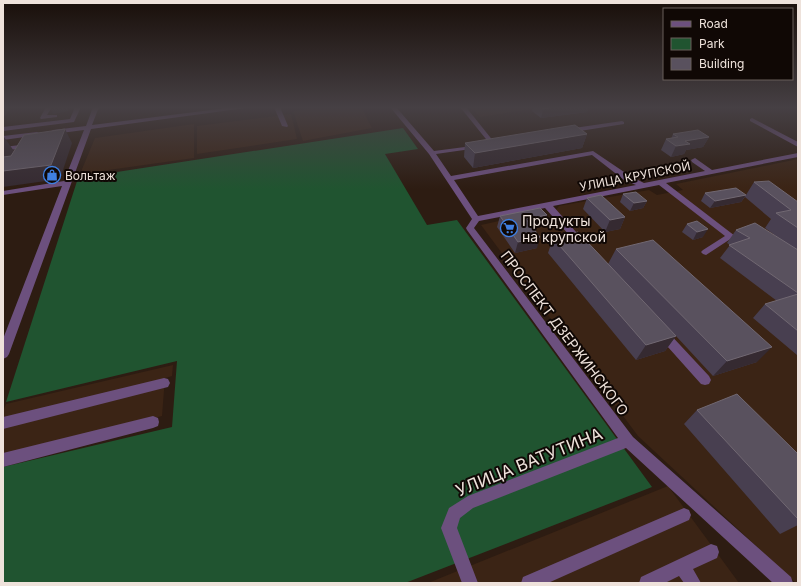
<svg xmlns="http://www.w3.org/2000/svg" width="801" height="586" font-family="Inter,sans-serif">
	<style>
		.built { fill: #3b2415 }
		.green { fill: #205430 }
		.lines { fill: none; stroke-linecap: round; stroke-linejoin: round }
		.minor { fill: #6c507e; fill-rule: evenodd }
		.wall { fill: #483f50 }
		.shaded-wall { fill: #352a31 }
		.building { fill: #59515e; stroke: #716872 }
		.labels { text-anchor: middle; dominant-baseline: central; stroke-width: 4; stroke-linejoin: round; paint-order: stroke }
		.far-poi-label { font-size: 12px; fill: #eee2db; stroke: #100805; text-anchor: start }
		.far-street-label { font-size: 12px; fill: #eee2db; stroke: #100805 }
		.poi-label { font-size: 14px; fill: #eee2db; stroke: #100805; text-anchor: start }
		.street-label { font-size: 14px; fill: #eee2db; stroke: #100805 }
		.near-street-label { font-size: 17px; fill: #eee2db; stroke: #100805 }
	</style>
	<rect width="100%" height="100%" fill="#2d1c12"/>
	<!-- built -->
	<path class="built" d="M 322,107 L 361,107 L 372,128 L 303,141 L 293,111 Z
		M 471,107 L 542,107 L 480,117 Z
		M 291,114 L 297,139 L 197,154 L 197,126 Z
		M 194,124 L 194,158 L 80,174 L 95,138 Z
		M 798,159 L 798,583 L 796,583 L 638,436 L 481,225 L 535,213 L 547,218 L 558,215 L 556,210 L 559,206 L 649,190 L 657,195 L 683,190 L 676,184 Z
		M 173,365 L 172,376 L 165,378 L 162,416 L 3,456 L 3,412 L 6,404 Z
		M 668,486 L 739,583 L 428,583 Z"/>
	<!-- green -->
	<path class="green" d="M 403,128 L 418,149 L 385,154 L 427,225 L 457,220 L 652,487 L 405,583 L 3,583 L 3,467 L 172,427 L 177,361 L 6,402 L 78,178 Z"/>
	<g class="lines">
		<!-- minor -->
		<path class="minor" d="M 46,107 L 52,107 L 47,115 L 57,115 L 57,117 L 41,119 L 40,118 Z
			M 75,107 L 81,107 L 74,122 L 3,131 L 3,127 L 70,119 Z
			M 93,107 L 99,107 L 92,125 L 234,107 L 253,107 L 91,129 L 9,354 L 7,357 L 3,359 L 3,339 L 62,186 L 3,195 L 3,191 L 64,181 L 84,130 L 53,134 L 50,132 L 53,130 L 86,126 Z
			M 274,107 L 280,107 L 288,126 L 287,127 L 282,126 Z
			M 390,107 L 396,107 L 434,151 L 480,145 L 480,147 L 478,148 L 436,154 L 451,176 L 593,151 L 630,176 L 644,183 L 705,171 L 692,162 L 691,160 L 695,158 L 712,170 L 798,153 L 798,157 L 666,183 L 735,236 L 706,255 L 703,254 L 701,252 L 703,250 L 725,236 L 659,185 L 553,206 L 584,241 L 585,243 L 581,246 L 578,245 L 545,208 L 479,221 L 474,228 L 633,437 L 791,577 L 793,583 L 773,583 L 626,448 L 473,508 L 460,518 L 457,528 L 478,583 L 462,583 L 441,528 L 449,508 L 468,496 L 618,438 L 467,230 L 466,228 L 472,219 L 429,154 ZM 592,155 L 624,180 L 636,185 L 478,216 L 454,180 Z
			M 460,107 L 466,107 L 494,142 L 494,144 L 490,144 Z
			M 752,118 L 798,142 L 798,147 L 750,121 L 750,119 Z
			M 622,121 L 624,122 L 624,124 L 567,133 L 564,131 L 567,129 Z
			M 37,132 L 39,133 L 39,135 L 3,140 L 3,136 Z
			M 29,144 L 31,145 L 31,147 L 3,151 L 3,147 Z
			M 663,330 L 667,331 L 709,376 L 711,380 L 709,384 L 705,385 L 701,384 L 659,337 L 658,334 L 659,331 Z
			M 164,378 L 168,379 L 170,383 L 168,387 L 164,388 L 3,429 L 3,417 Z
			M 153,416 L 158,418 L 159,422 L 158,426 L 153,428 L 3,467 L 3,453 Z
			M 684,508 L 689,510 L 691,515 L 689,520 L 548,583 L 521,583 L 523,577 Z
			M 711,544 L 717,546 L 719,552 L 717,558 L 693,569 L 701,583 L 684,583 L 679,576 L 665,583 L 639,583 L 641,577 Z"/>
	</g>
	<!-- wall -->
	<path class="wall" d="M 533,107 L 589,107 L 587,112 L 541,118 L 532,111 Z
		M 587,134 L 582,148 L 473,168 L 464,157 L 465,143 Z
		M 673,134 L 709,137 L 703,147 L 686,150 L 684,154 L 671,157 L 661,150 L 666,139 L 671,139 Z
		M 754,182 L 798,202 L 798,355 L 797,355 L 753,318 L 765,304 L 777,301 L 720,258 L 730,245 L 727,243 L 736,230 L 780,239 L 765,228 L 771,219 L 745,197 L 741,202 L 710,208 L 701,201 L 705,193 L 746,195 Z
		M 623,194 L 647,201 L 643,208 L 630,211 L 620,202 Z
		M 587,198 L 625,217 L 620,229 L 605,232 L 583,209 Z
		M 547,215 L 543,226 L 533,228 L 537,248 L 515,253 L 497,227 L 500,216 Z
		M 697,221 L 703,237 L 693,240 L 682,232 L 687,224 Z
		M 553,238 L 608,264 L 616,249 L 757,362 L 713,376 L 676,336 L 665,351 L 636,360 L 548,253 Z
		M 697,410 L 798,454 L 798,525 L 780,534 L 684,424 Z"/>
	<!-- shaded-wall -->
	<path class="shaded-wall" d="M 3,107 L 11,107 L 3,118 Z
		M 50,107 L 70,107 L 68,111 L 53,114 Z
		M 555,107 L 589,107 L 587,112 L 541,118 L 543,109 Z
		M 65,129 L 72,143 L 60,179 L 3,187 L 3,139 L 4,137 L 14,151 L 4,171 Z
		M 587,134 L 582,148 L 473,168 L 475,153 Z
		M 709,137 L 703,147 L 686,150 L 684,154 L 671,157 L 676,146 L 685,141 Z
		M 746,195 L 741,202 L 710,208 L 715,201 Z
		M 647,201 L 643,208 L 630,211 L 634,203 Z
		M 547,215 L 543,226 L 523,230 L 526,219 Z
		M 625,217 L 620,229 L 605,232 L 610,220 Z
		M 708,229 L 703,237 L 693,240 L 697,232 Z
		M 540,237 L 537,248 L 515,253 L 518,242 Z
		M 676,336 L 665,351 L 636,360 L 646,345 Z
		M 772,347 L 757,362 L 713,376 L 727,361 Z"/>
	<!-- building -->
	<path class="building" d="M 541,107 L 555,107 L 543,109 Z
		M 575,125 L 587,134 L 475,153 L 465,143 Z
		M 65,129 L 51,165 L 3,171 L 3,157 L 11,156 L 24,135 Z
		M 698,130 L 709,137 L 685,141 L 690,144 L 676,146 L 666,139 L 678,137 L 673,134 Z
		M 769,181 L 798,202 L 798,228 L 776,213 L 791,210 L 754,182 Z
		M 736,188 L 746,195 L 715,201 L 705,193 Z
		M 636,192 L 647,201 L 634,203 L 623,194 Z
		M 601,195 L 625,217 L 610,220 L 587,198 Z
		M 540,208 L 547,215 L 526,219 L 540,237 L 518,242 L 500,216 Z
		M 697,221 L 708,229 L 697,232 L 687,224 Z
		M 755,223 L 798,250 L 798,293 L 729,245 L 750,238 L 736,230 Z
		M 578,232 L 676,336 L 646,345 L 553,238 Z
		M 653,240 L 772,347 L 727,361 L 616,249 Z
		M 798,294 L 798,331 L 765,304 Z
		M 737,394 L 798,454 L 798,519 L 697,410 Z"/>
	<!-- sky -->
	<linearGradient id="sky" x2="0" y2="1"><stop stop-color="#190f0a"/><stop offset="0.57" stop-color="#464044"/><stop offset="1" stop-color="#464044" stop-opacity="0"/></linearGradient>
	<rect width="801" height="189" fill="url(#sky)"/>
	<!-- icons -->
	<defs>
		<g id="shop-ring" transform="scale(0.9)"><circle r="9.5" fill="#100805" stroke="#3f7fe0" stroke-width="1.5"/><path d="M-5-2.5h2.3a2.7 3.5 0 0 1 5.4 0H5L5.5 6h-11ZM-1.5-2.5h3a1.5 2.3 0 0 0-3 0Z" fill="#3f7fe0"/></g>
		<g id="supermarket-ring" transform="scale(0.9)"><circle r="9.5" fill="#100805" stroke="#3f7fe0" stroke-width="1.5"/><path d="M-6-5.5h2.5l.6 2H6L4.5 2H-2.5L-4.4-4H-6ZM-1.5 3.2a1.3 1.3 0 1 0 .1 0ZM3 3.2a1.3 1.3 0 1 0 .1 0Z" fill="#3f7fe0"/></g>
	</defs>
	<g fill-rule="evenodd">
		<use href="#shop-ring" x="52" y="175"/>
		<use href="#supermarket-ring" x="509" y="228"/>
	</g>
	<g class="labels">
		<!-- far-poi labels -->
		<g class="far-poi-label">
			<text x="65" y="175">Вольтаж</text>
		</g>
		<!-- far-street labels -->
		<g class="far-street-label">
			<text transform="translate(635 176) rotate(-11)">УЛИЦА КРУПСКОЙ</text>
		</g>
		<!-- poi labels -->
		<g class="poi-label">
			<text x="522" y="220">Продукты<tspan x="522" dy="16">на крупской</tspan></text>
		</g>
		<!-- street labels -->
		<g class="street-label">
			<text transform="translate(565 333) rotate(53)">ПРОСПЕКТ ДЗЕРЖИНСКОГО</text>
		</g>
		<!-- near-street labels -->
		<g class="near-street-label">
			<text transform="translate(529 462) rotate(-22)">УЛИЦА ВАТУТИНА</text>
		</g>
	</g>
	<!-- border -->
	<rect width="801" height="586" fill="none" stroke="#eee2db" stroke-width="8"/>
	<!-- legend -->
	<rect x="663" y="8" width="130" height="72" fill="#100805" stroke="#695f5b"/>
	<rect x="671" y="21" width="20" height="6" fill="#6c507e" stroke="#695f5b"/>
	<text x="699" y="28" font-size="12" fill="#eee2db">Road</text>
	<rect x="671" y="38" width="20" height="12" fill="#205430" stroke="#695f5b"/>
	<text x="699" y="48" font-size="12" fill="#eee2db">Park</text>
	<rect x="671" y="58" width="20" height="12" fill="#59515e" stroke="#695f5b"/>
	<text x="699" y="68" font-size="12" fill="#eee2db">Building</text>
</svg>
